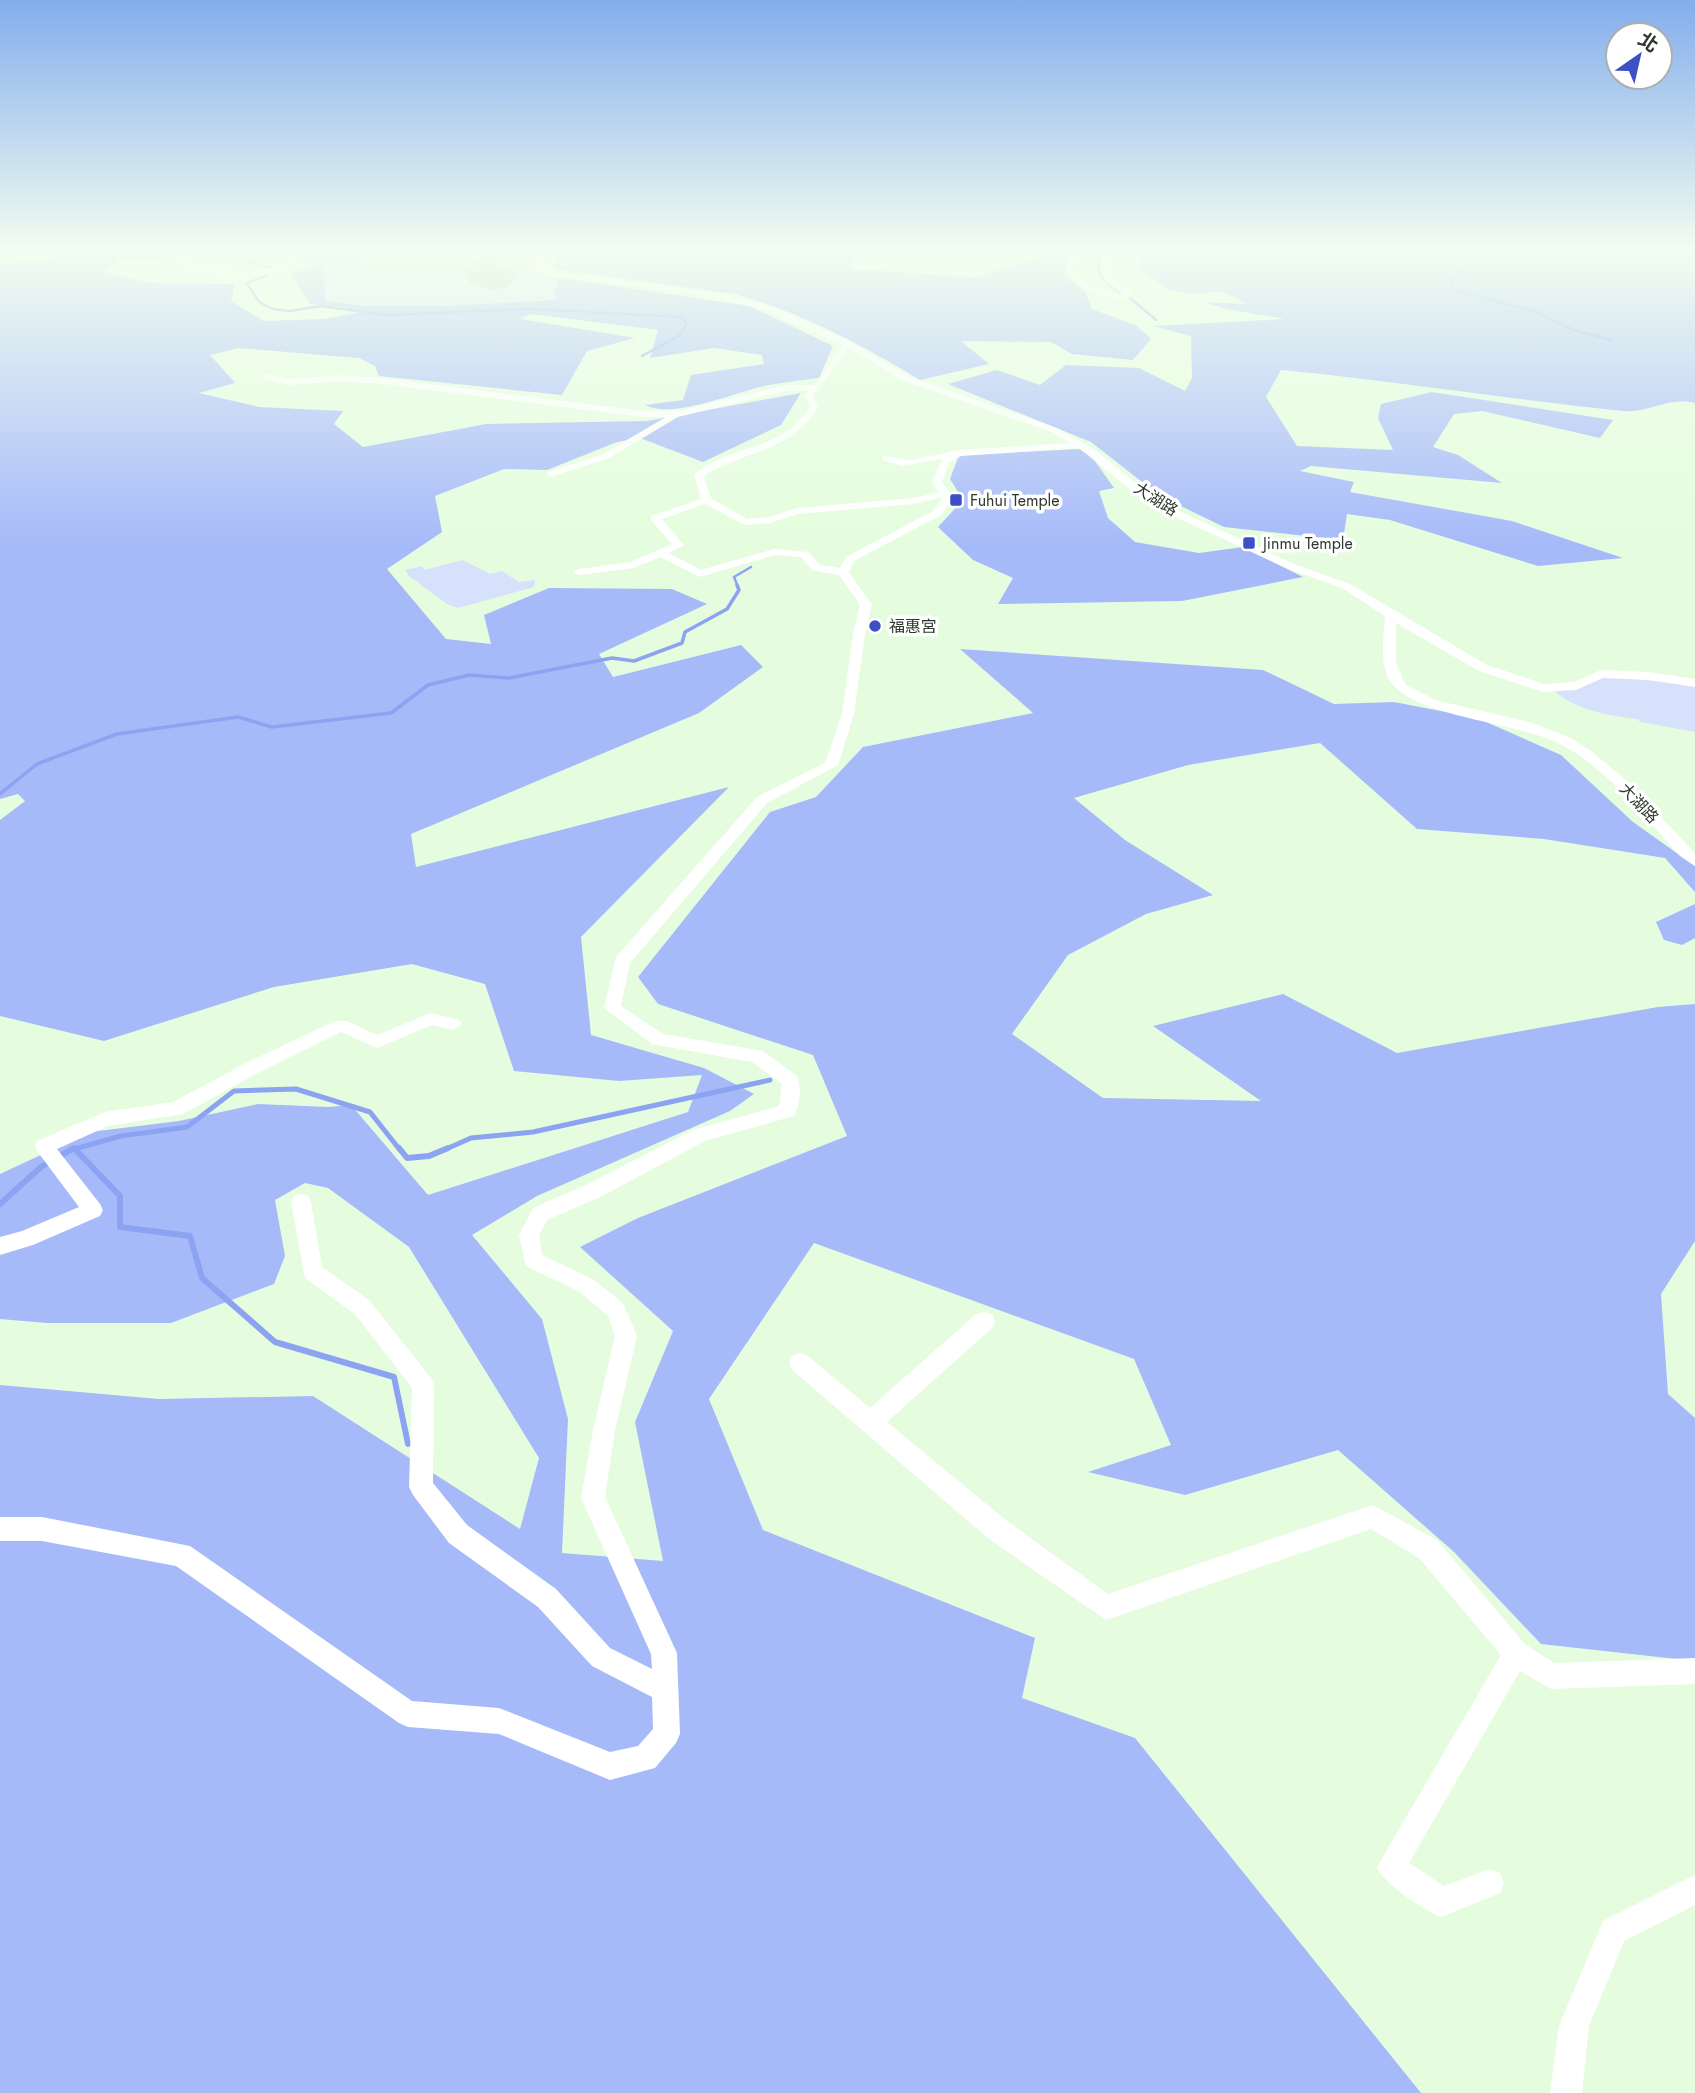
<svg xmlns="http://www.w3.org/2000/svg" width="1695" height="2093" font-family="Jost,'Noto Sans TC',sans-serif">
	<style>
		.green { fill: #d8e1fb }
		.forest { fill: #a6bafa }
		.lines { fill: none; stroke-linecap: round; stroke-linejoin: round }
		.stream-far3 { stroke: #8ca3f2; stroke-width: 2.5 }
		.stream-far2 { stroke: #8ca3f2; stroke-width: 3.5 }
		.stream-far1 { stroke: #8ca3f2; stroke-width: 5 }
		.stream { stroke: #8ca3f2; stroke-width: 6 }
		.building { fill: #b1c8ab }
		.minor { fill: #fff; fill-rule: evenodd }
		.major { fill: #fff; fill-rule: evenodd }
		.poi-dot { fill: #3d51c4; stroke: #fff; stroke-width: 2.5 }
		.labels { text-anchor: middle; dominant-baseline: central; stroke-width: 7; stroke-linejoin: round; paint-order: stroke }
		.far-street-label { font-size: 16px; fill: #2f382c; stroke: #fff }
		.far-poi-label { font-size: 16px; fill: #2f382c; stroke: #fff; text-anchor: start }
	</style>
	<rect width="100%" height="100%" fill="#e5fdde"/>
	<!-- green -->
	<path class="green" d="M 219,251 L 283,251 L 279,258 L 255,266 L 219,259 Z
		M 360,251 L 539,251 L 534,268 L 536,273 L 555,277 L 558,285 L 557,299 L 444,306 L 365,306 L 325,301 L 323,268 L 343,263 Z
		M 463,560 L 490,574 L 502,571 L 519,582 L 535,580 L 534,587 L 458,608 L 447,604 L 409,576 L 405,570 L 422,566 L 424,570 Z
		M 1606,676 L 1695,685 L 1695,732 L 1640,722 L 1638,719 C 1608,716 1577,710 1554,691 Z"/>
	<!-- forest -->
	<path class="forest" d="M 93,251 L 174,251 L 163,259 L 120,259 L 105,272 L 149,283 L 235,284 L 231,301 L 264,321 L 324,319 L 357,313 L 349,308 L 310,304 L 290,273 L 320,263 L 303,262 L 299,251 L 360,251 L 364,252 L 366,260 L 324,268 L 325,301 L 365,306 L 444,306 L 553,300 L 557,299 L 553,291 L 558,285 L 555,277 L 750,306 L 833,346 L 819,378 C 802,380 785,382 769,385 C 738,391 673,420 645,405 L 683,400 L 691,375 L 764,364 L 762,355 L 714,348 L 650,358 L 658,330 L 530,314 L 520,319 L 635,338 L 587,351 L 562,395 L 379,376 L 375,366 L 359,358 L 239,348 L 210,355 L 235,383 L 199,393 L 259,407 L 343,411 L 334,424 L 363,447 L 486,424 L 647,421 L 801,393 L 781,425 L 703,462 L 640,438 L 617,442 L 547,470 L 504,469 L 435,496 L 442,532 L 387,569 L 446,639 L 491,644 L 484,615 L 549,588 L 672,589 L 707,604 L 599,654 L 613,677 L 741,645 L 763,667 L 699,713 L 411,834 L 416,867 L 729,787 L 581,937 L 591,1035 L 704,1068 L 754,1094 L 730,1111 L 537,1196 L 472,1235 L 542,1319 L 568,1419 L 562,1553 L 663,1561 L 635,1422 L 673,1331 L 580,1247 L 638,1218 L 847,1136 L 813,1055 L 658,1004 L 638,977 L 770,812 L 816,797 L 863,747 L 1033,713 L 960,649 L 1263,670 L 1334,704 L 1394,702 L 1477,718 L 1561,755 L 1633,822 L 1695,866 L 1695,892 L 1665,858 L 1544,839 L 1417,829 L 1320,743 L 1188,765 L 1074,798 L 1125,840 L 1213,895 L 1146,914 L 1068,955 L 1012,1034 L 1103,1098 L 1261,1101 L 1153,1026 L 1283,994 L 1397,1053 L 1658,1007 L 1695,1004 L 1695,1241 L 1661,1294 L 1668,1394 L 1695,1418 L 1695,1661 L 1541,1644 L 1454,1552 L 1338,1450 L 1185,1495 L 1088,1472 L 1171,1445 L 1134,1359 L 814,1243 L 709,1399 L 763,1530 L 1035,1638 L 1022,1698 L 1135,1738 L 1421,2093 L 0,2093 L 0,1385 L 159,1399 L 313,1396 L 520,1529 L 539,1458 L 409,1247 L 328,1188 L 305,1183 L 275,1200 L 285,1256 L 274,1284 L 171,1323 L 47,1323 L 0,1319 L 0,1174 L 90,1132 L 179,1121 L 258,1104 L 329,1107 L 351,1105 L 428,1195 L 688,1112 L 702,1075 L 619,1081 L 514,1071 L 485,984 L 412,964 L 274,987 L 104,1041 L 0,1016 L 0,820 L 25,801 L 18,794 L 0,799 L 0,263 L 22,263 Z
		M 555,251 L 856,251 L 852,269 L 975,277 L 1030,261 L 1052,251 L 1067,251 L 1065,275 L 1085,291 L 1092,309 L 1137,326 L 1151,339 L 1133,360 L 1072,354 L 1051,342 L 961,341 L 989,364 L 920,380 C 862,345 800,312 735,294 L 554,269 Z
		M 1143,251 L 1695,251 L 1695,403 C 1670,396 1647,414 1622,411 C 1508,399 1395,381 1281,370 L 1266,397 L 1297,446 L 1393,450 L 1378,418 L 1381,404 L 1432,392 L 1613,420 L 1600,438 L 1482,411 L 1454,414 L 1433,447 L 1458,455 L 1502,483 L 1311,466 L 1300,471 L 1354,482 L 1350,492 L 1512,521 L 1623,558 L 1538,566 L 1390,520 L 1347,514 L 1343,540 L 1224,527 L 1160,496 L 1091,442 L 948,384 L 997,370 L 1040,385 L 1066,365 L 1139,368 L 1185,391 L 1192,378 L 1191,336 L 1153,326 L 1285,319 L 1226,309 L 1204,302 L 1247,304 L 1222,291 L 1193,294 L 1170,290 L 1136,267 Z
		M 1079,449 L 1092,457 L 1114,488 L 1099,491 L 1108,518 L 1135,542 L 1199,553 L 1243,547 L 1303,577 L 1182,601 L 998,604 L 1013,578 L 973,560 L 938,527 L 963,500 L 950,479 L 959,455 Z
		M 1695,904 L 1695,938 L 1682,945 L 1664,940 L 1656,922 Z"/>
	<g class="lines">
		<!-- stream-far3 -->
		<path class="stream-far3" d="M 227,251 L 232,257 L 273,268 L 263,277 L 247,283 L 259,302 L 273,309 L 290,311 L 321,306 L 386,315 L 531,309 L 682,317 L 687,324 L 680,335 L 642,356
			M 1102,251 C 1091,274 1106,284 1125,295
			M 1462,251 L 1471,268 L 1449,277 L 1454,290 L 1533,311 L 1574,330 L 1612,340
			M 1130,298 L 1156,320
			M 738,587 L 734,577 L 751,567"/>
		<!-- stream-far2 -->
		<path class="stream-far2" d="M 0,794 L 37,764 L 117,734 L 238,717 L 272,727 L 391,713 L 428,685 L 469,675 L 509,678 L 612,658 L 634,661 L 682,643 L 685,632 L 727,609 L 739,590 L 737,585"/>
		<!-- stream-far1 -->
		<path class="stream-far1" d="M 71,1150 L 121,1136 L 187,1127 L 234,1091 L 296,1089 L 370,1112 L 400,1150
			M 444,1150 L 471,1138 L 533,1132 L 770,1080"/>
		<!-- stream -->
		<path class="stream" d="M 74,1148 L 120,1196 L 120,1227 L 190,1236 L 202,1278 L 275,1342 L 394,1377 L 408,1444
			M 399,1148 L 407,1158 L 429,1156 L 448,1148
			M 0,1204 L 41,1167 L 74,1148"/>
	</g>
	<!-- building -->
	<path class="building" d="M 490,257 L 496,259 L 502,267 L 510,267 L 517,278 L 505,288 L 493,290 L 470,283 L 464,271 L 475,270 L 470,261 Z"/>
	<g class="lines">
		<!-- minor -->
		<path class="minor" d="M 540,251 L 546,251 L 542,266 L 551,272 L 705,291 L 774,307 L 845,339 L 908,376 L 1057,428 L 1097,451 L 1149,494 L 1173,508 L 1294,564 L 1350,584 L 1487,665 L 1544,684 L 1574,682 L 1601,670 L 1649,672 L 1695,679 L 1695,687 L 1649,680 L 1603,678 L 1576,690 L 1543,692 L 1479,671 L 1396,623 L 1396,663 L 1405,684 L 1435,700 L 1533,723 L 1570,738 L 1590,750 L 1626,780 L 1695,853 L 1695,866 L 1680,856 C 1644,816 1609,770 1560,744 C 1519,722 1409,717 1389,679 C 1379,661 1384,636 1385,616 L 1342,588 L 1286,568 L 1165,512 L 1141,498 L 1079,448 L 961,456 L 949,463 L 942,482 L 954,498 L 941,515 L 854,561 L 849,572 L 872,605 L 865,634 L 854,714 L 838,765 L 767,803 L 630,963 L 621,1006 L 663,1034 L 763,1051 L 797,1076 C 802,1086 800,1106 794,1116 L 705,1141 L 602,1196 L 547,1220 L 539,1235 L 542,1255 L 594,1280 L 623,1303 L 637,1336 L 615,1430 L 605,1497 L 677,1653 L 680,1734 L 676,1743 L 655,1768 L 610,1780 L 499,1734 L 408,1727 L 399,1723 L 176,1566 L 42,1541 L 0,1541 L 0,1517 L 42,1517 L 190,1546 L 412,1701 L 499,1708 L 610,1752 L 638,1746 L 653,1729 L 652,1697 L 592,1666 L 538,1607 L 449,1543 L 413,1495 L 409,1487 L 412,1388 L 355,1314 L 305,1278 L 291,1202 L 294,1196 L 301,1194 L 308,1196 L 311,1202 L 322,1267 L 369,1300 L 431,1378 L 434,1385 L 433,1483 L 467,1525 L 556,1589 L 610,1648 L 652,1669 L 651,1654 L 581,1498 L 593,1430 L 615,1336 L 608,1316 L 580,1292 L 526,1266 L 519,1235 L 533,1208 L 588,1184 L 693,1130 L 779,1106 L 782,1084 L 752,1062 L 652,1044 L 604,1008 L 616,957 L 757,797 L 825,763 L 842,714 L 853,634 L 860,605 L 839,575 L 812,570 L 801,557 L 775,555 L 700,577 L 660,557 L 633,568 L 579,575 L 573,572 L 579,569 L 631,562 L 672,544 L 651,520 L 651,516 L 701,499 L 694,475 C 729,443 786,452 810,406 L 805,396 L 810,390 L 786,391 L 678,417 L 609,458 L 551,477 L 548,476 L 548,472 L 603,454 L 666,417 L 642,417 L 383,384 L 340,381 L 289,385 L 261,377 L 265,374 L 289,379 L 340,375 L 383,378 L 642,411 L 678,411 L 786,385 L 815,385 L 843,345 L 768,311 L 705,295 L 547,275 L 535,267 ZM 849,348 L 902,380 L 1051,432 L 1070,443 L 959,450 L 911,460 L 883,456 L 883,460 L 902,466 L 942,459 L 932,482 L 939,492 L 914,498 L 797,508 L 769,517 L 747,519 L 711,498 L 704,476 C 743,451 795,451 818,406 L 813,396 ZM 943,497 L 933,511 L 846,557 L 840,568 L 820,565 L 808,552 L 774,549 L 701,570 L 669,553 L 684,545 L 662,519 L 705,504 L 745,525 L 770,523 L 798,514 L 914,504 Z
			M 1069,251 L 1075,251 L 1077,262 L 1072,270 C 1087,285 1102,293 1123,294 L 1103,280 L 1105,275 L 1099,258 L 1111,251 L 1120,251 L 1106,259 L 1113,275 L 1111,279 L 1133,292 L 1128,298 C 1102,300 1081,289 1065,270 L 1071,262 Z
			M 431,1013 L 459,1020 L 462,1024 L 453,1030 L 432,1025 L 377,1048 L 341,1032 L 258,1073 L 183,1114 L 108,1126 L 57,1149 L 100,1204 L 103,1210 L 100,1216 L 33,1245 L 0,1255 L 0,1237 L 22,1231 L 79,1207 L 37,1151 L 35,1146 L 37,1141 L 105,1112 L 173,1102 L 246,1063 L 335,1021 L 347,1021 L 377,1035 Z
			M 984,1312 L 992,1314 L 995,1321 L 992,1328 L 887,1422 L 1007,1521 L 1108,1594 L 1373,1505 L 1437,1540 L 1525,1644 L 1554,1663 L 1695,1658 L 1695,1684 L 1551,1689 L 1520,1671 L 1409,1863 L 1444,1886 L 1490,1869 L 1500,1873 L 1504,1883 L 1500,1893 L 1441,1917 C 1423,1909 1384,1885 1377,1867 L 1501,1655 L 1419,1558 L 1371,1529 L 1106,1620 L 989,1539 L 792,1370 L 789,1363 L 792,1356 L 800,1353 L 808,1356 L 870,1408 L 976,1314 Z
			M 1695,1875 L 1695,1905 L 1624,1941 L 1589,2026 L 1582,2093 L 1550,2093 L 1559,2026 L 1603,1921 Z"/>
		<!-- major -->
		<path class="major" d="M 53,251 L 81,251 L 0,263 L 0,257 Z
			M 180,251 L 189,251 L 182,260 C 210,273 260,276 289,262 L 285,251 L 293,251 L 298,263 C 272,284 202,276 173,263 Z"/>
	</g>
	<!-- sky -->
	<linearGradient id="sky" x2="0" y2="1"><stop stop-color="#83adec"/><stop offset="0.46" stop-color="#f3fef0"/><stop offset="1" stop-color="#f3fef0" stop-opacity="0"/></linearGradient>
	<rect width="1695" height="544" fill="url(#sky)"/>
	<!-- markers -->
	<g class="poi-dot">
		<rect x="949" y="493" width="14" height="14" rx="3.5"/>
		<rect x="1242" y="536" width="14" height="14" rx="3.5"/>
		<circle cx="875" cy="626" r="7"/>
	</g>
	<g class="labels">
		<!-- far-street labels -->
		<g class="far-street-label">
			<text transform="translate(1156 499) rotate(32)">大湖路</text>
			<text transform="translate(1639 803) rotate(47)">大湖路</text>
		</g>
		<!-- far-poi labels -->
		<g class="far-poi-label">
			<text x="970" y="500">Fuhui Temple</text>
			<text x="1263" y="543">Jinmu Temple</text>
			<text x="889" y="626">福惠宮</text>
		</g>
	</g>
	<!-- north arrow -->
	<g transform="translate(1639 56) rotate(34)"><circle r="33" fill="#ffffff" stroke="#acafab" stroke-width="2"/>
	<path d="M0-5L12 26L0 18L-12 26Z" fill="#3d51c4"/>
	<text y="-10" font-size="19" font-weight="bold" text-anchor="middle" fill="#2f382c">北</text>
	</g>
</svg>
